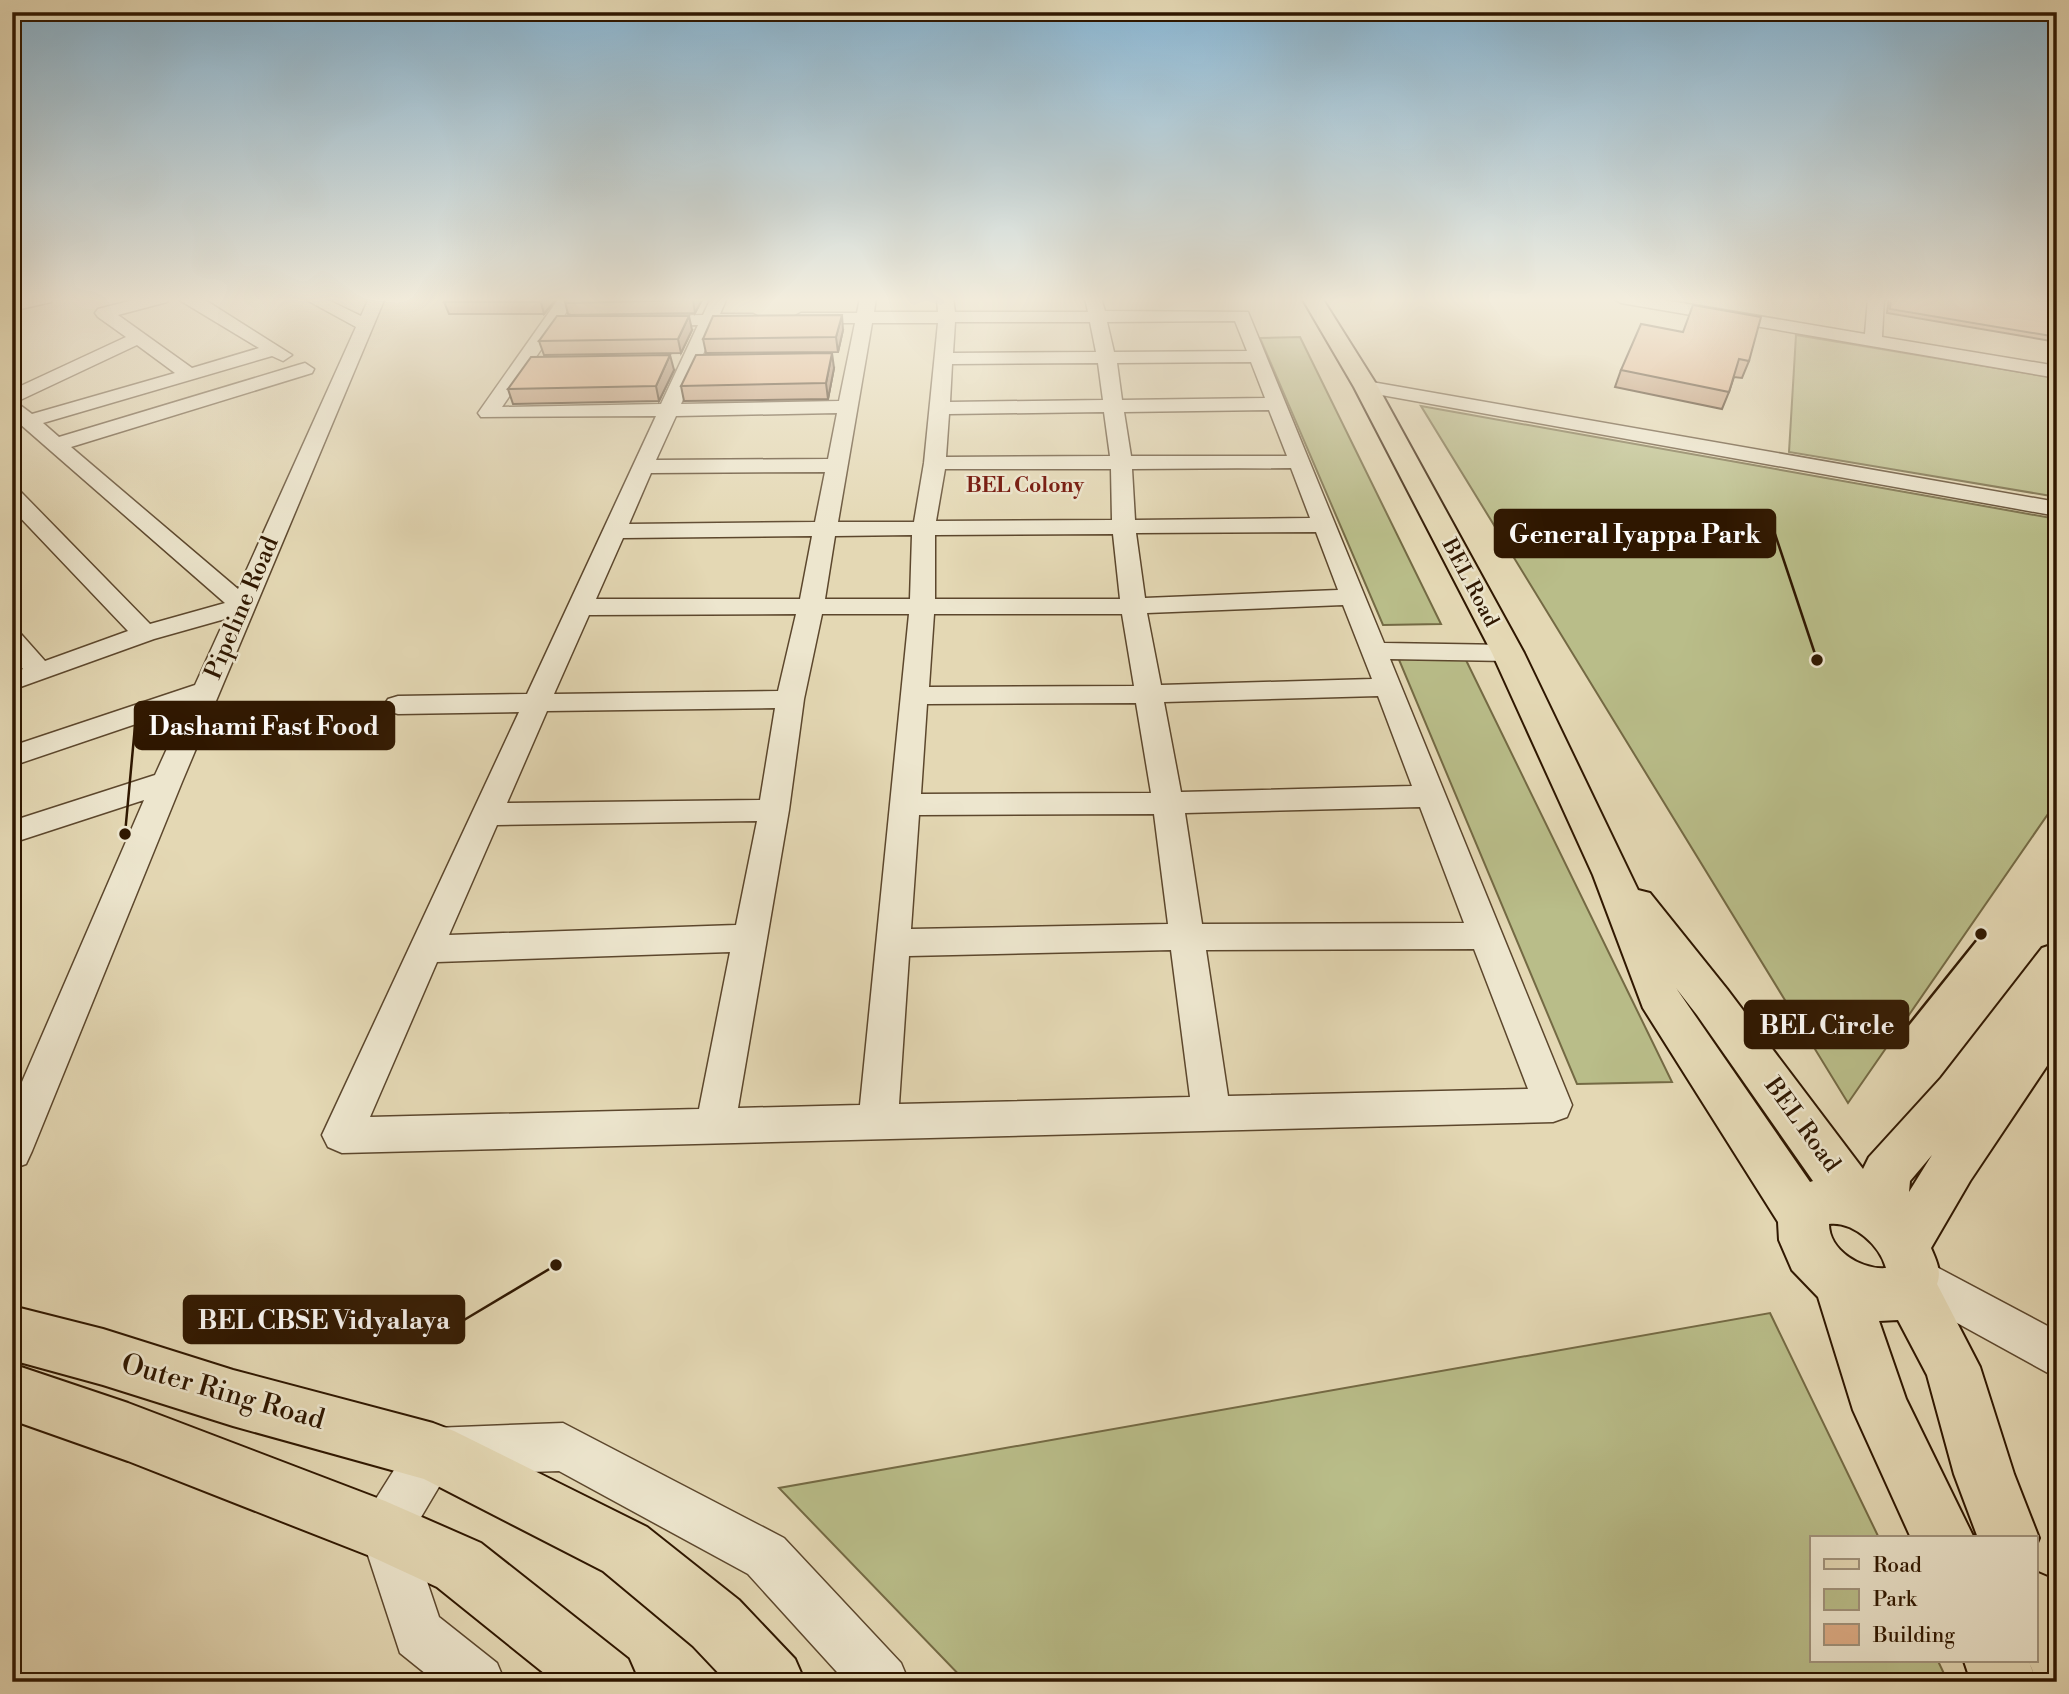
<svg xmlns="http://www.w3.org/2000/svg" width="2069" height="1694" font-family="'Libre Bodoni',serif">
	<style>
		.green { fill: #b9bd89; stroke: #746a44; stroke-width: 2 }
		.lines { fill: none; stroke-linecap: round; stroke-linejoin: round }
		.minor-casing { stroke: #5c472d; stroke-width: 3 }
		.major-casing { stroke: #2f1700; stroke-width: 4 }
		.highway-casing { stroke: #2f1700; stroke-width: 4 }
		.minor { fill: #ede6ce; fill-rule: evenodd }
		.major { fill: #e4d8b4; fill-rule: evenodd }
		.highway { fill: #e4d8b4; fill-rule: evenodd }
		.wall { fill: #bf9573; stroke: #2f1700; stroke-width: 2 }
		.shaded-wall { fill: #9b795e; stroke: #2f1700; stroke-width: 2 }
		.building { fill: #dead86; stroke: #2f1700; stroke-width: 2 }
		.labels { text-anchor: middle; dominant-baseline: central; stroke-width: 5; stroke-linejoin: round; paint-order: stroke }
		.far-neighbourhood-label { font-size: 21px; font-weight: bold; fill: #7a1f14; stroke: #ede6ce }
		.far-street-label { font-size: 21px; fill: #2f1700; stroke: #ede6ce }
		.street-label { font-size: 24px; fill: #2f1700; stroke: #ede6ce }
		.near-street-label { font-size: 28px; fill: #2f1700; stroke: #ede6ce }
		.leader { fill: none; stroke: #2f1700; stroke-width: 2.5 }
		.callout-dot { fill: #2f1700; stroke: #ede6ce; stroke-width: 2.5 }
		.callout { fill: #2f1700; stroke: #2f1700; stroke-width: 2.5 }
		.callout-label { font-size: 26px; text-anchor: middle; font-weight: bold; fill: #fff }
	</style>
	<rect width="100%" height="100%" fill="#e4d8b4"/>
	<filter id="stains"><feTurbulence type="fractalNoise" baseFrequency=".00286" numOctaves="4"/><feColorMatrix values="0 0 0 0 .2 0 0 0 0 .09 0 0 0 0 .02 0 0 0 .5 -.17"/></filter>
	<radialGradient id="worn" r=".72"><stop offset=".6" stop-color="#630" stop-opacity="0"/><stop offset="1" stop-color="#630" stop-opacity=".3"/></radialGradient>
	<!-- green -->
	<path class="green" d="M 1796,335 L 2057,378 L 2057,497 L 1789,452 Z
		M 1300,337 L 1441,624 L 1383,625 L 1260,338 Z
		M 1421,406 L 2057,519 L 2057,801 L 1848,1103 Z
		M 1463,654 L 1672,1082 L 1577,1084 L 1397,655 Z
		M 1770,1313 L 1879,1538 L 1812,1538 L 1812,1661 L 1938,1661 L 1948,1682 L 966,1682 L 779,1488 Z"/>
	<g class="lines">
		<!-- minor casing -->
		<g class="minor-casing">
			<path id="minor" d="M 23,298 L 53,298 L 51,302 L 12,311 L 12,301 Z
				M 141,298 L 169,298 L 167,302 L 118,315 L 192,368 L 259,348 L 176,298 L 202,298 L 292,355 L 283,361 L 272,356 L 43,423 L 59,437 L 298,365 L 305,363 L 314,369 L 312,373 L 71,447 L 238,589 L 356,327 L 303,298 L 324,298 L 361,316 L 369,298 L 385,298 L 182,782 L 32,1151 L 26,1164 L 12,1169 L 12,1105 L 144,800 L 12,843 L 12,821 L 155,775 L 186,707 L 12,766 L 12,746 L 195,685 L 225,619 L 154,639 L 12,690 L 12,673 L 23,669 L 12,657 L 12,632 L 21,634 L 45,661 L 128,631 L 12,509 L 12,489 L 20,491 L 150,624 L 225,603 L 12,417 L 12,390 L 126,337 L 98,317 L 95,313 L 98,309 ZM 137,345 L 175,373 L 32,414 L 16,402 Z
				M 559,298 L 576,298 L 502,407 L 661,404 L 698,325 L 647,326 L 638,321 L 647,316 L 703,315 L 711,298 L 727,298 L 720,314 L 753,314 L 762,319 L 753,324 L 716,325 L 681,404 L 839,401 L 855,323 L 801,323 L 792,318 L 801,313 L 857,313 L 860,298 L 876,298 L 874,312 L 938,312 L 937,298 L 953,298 L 955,312 L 1088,312 L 1085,298 L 1101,298 L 1105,311 L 1248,312 L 1384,643 L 1508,645 L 1517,647 L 1521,653 L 1517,659 L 1508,661 L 1390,659 L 1572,1105 L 1567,1117 L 1553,1122 L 342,1153 L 328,1147 L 322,1135 L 519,712 L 398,714 L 388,711 L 384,705 L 388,699 L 398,696 L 527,694 L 656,416 L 481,417 L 478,413 ZM 1235,321 L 1247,351 L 1114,352 L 1107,322 ZM 955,322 L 1090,322 L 1096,352 L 953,353 ZM 872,323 L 938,323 L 924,463 L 914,522 L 838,522 ZM 1251,362 L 1265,398 L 1122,400 L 1117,363 ZM 1098,363 L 1103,400 L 950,402 L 952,364 ZM 1269,410 L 1287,456 L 1131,456 L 1124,412 ZM 1104,412 L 1110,456 L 946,457 L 949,414 ZM 837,413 L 828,459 L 656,460 L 676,416 ZM 1291,468 L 1310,518 L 1135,520 L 1132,469 ZM 945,469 L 1111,469 L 1112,520 L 936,521 ZM 825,472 L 815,522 L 629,524 L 651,473 ZM 1316,532 L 1338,590 L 1145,598 L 1136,533 ZM 1113,534 L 1120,599 L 935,599 L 935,535 ZM 912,535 L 910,599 L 825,599 L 835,536 ZM 812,536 L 800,599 L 596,599 L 623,538 ZM 1343,605 L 1372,679 L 1161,685 L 1147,613 ZM 796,614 L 778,691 L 554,694 L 589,615 ZM 822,614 L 909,614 L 860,1105 L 738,1108 L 789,810 L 804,699 ZM 934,614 L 1122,614 L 1134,686 L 929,687 ZM 1378,696 L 1412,786 L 1181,792 L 1164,702 ZM 1136,703 L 1151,793 L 921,794 L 927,704 ZM 775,708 L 760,800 L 507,803 L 547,711 ZM 1420,807 L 1464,923 L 1202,924 L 1185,813 ZM 1154,814 L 1168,924 L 911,929 L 919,815 ZM 757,821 L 736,925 L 449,935 L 497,825 ZM 1474,949 L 1528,1089 L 1228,1096 L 1206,950 ZM 1171,950 L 1190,1097 L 899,1104 L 909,956 ZM 730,952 L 699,1109 L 370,1117 L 437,962 Z
				M 1613,298 L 1652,298 L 1865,334 L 1868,298 L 1884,298 L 1882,337 L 2057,366 L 2057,378 L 1621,303 Z
				M 2030,298 L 2054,298 L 2046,303 L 2032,302 Z
				M 1366,381 L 2057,502 L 2057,516 L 1359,391 L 1356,387 L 1359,383 Z
				M 1914,1255 L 2057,1331 L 2057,1378 L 1899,1291 L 1893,1276 L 1899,1261 Z
				M 563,1423 L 784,1538 L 901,1663 L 909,1682 L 846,1682 L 748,1574 L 559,1471 L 446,1475 L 411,1534 L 439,1617 L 497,1663 L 505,1682 L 436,1682 L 400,1653 L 360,1531 L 367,1513 L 416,1435 L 433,1428 Z"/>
		</g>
		<!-- major casing -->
		<g class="major-casing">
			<path id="major" d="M 1302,298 L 1322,298 L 1378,387 L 1524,653 L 1638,890 L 1650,893 L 1727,989 L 1863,1169 L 1869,1157 L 1941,1078 L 2042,948 L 2057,943 L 2057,992 L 2052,999 L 2057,997 L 2057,1051 L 1970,1181 L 1931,1248 C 1936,1260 1942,1271 1937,1284 L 1980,1367 L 2014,1474 L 2039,1538 L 2036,1545 L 2036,1538 L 1978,1538 L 1954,1474 L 1927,1375 L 1898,1320 L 1879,1321 L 1906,1399 L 1974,1538 L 1911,1538 L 1853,1410 L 1818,1297 L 1792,1270 L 1779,1240 L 1778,1222 L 1643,1008 L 1593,875 L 1492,653 L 1354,387 ZM 1676,988 L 1697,1015 L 1813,1181 L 1810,1182 ZM 1932,1155 L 1909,1192 L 1910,1181 ZM 1829,1224 C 1853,1221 1880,1245 1886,1268 C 1862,1270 1829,1251 1829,1224 Z
				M 2036,1572 L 2057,1581 L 2057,1682 L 2034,1674 L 2029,1662 L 2037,1682 L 1971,1682 L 1964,1661 L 2036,1661 Z"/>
		</g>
		<!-- highway casing -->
		<g class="highway-casing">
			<path id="highway" d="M 12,1306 L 103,1329 L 233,1370 L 433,1423 L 454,1431 L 647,1527 L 739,1600 L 795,1659 L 805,1682 L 727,1682 L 693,1646 L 603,1571 L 424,1479 L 233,1426 L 103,1385 L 12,1360 Z
				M 12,1364 L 128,1403 L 385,1501 L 481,1543 L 628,1659 L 638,1682 L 555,1682 L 437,1587 L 370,1556 L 128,1461 L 12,1420 Z"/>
		</g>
		<!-- minor -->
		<use href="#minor" class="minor"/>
		<!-- major -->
		<use href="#major" class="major"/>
		<!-- highway -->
		<use href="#highway" class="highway"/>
	</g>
	<!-- wall -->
	<path class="wall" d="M 557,298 L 544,314 L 449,314 L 444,302 Z
		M 703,298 L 695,313 L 571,315 L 568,314 L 565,302 Z
		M 1889,298 L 2033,298 L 2035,300 L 2049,301 L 2057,298 L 2057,342 L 1887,313 Z
		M 692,330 L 681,353 L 544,355 L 539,341 Z
		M 843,330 L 838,352 L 706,353 L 703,339 Z
		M 1683,332 L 1749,361 L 1742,378 L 1734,377 L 1729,392 L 1722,409 L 1615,387 L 1621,370 Z
		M 834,368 L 828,399 L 684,401 L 681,386 Z
		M 674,370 L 659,401 L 513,404 L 508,389 Z"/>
	<!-- shaded-wall -->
	<path class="shaded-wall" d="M 543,298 L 557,298 L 544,314 L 541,302 Z
		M 694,298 L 703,298 L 695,313 L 693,300 Z
		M 842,315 L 843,330 L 838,352 L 836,337 Z
		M 689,316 L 692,330 L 681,353 L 678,339 Z
		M 832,353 L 834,368 L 828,399 L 826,383 Z
		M 670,355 L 674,370 L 659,401 L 656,386 Z"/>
	<!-- building -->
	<path class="building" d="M 447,298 L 543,298 L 541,302 L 444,302 Z
		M 567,298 L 694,298 L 693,300 L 568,303 L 565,302 Z
		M 1891,298 L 2033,298 L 2035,300 L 2049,301 L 2054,298 L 2057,298 L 2057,337 L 1890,309 Z
		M 1693,305 L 1761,317 L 1749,361 L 1739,359 L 1729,392 L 1621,370 L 1641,324 L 1683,332 Z
		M 842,315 L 836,337 L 703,339 L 713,316 Z
		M 557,316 L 689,316 L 678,339 L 539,341 Z
		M 832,353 L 826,383 L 681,386 L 696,355 Z
		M 670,355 L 656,386 L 508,389 L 531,357 Z"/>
	<!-- sky -->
	<linearGradient id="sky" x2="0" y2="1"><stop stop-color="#88b6d4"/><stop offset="0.56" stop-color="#f3eddd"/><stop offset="1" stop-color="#f3eddd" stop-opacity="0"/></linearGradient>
	<rect width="2069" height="535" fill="url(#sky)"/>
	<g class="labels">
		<!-- far-neighbourhood labels -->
		<g class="far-neighbourhood-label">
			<text x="1025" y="486">BEL Colony</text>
		</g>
		<!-- far-street labels -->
		<g class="far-street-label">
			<text transform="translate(1470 583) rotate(62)">BEL Road</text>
		</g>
		<!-- street labels -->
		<g class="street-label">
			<text transform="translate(242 608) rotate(-67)">Pipeline Road</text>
			<text transform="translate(1802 1125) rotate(54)">BEL Road</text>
		</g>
		<!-- near-street labels -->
		<g class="near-street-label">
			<text transform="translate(223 1392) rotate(16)">Outer Ring Road</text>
		</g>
	</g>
	<!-- callouts -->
	<path class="leader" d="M1817 660L1775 534M125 834L135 726M1981 934L1908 1025M556 1265L464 1320"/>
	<g class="callout-dot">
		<circle cx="1817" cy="660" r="7"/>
		<circle cx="125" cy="834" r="7"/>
		<circle cx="1981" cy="934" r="7"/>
		<circle cx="556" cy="1265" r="7"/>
	</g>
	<g class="callout">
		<rect x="1495" y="510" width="280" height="47" rx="7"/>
		<rect x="135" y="702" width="259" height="47" rx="7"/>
		<rect x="1745" y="1001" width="163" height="47" rx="7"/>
		<rect x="184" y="1296" width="280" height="47" rx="7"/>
	</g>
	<g class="callout-label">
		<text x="1635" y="543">General Iyappa Park</text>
		<text x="264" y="735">Dashami Fast Food</text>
		<text x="1827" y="1034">BEL Circle</text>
		<text x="324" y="1329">BEL CBSE Vidyalaya</text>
	</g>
	<!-- margin -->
	<rect width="2069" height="1694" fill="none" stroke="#e4d8b4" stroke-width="42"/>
	<rect x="14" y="14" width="2041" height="1666" fill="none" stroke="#2f1700" stroke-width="3.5"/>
	<rect x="21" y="21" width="2027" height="1652" fill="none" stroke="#2f1700" stroke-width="2"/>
	<!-- legend -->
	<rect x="1810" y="1536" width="228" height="126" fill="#ede6ce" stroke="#a1937c" stroke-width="2"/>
	<rect x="1824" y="1559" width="35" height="10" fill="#e4d8b4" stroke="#a1937c" stroke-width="2"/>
	<text x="1873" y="1572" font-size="21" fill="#2f1700">Road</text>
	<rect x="1824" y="1589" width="35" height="21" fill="#b9bd89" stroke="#a1937c" stroke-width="2"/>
	<text x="1873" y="1606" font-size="21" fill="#2f1700">Park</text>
	<rect x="1824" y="1624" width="35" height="21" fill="#dead86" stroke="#a1937c" stroke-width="2"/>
	<text x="1873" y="1642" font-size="21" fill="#2f1700">Building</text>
	<rect width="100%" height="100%" filter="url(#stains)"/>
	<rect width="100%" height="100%" fill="url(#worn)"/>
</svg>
